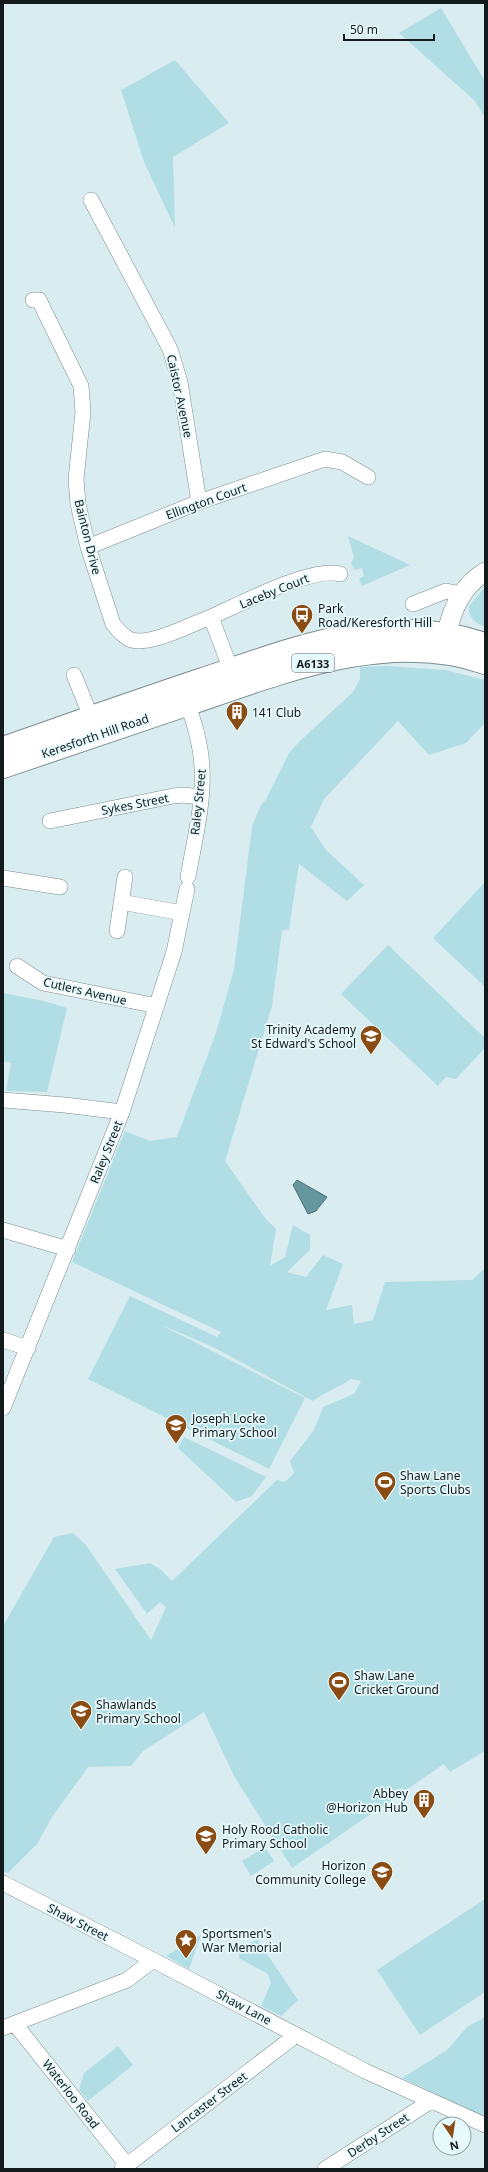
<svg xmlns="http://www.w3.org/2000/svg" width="488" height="2172" font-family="'Noto Sans',sans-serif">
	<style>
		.green { fill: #b0dee4 }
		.water { fill: #65979e; stroke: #4d7277 }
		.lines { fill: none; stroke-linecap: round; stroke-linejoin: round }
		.minor-casing { stroke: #7a8c8f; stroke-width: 16 }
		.major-casing { stroke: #7a8c8f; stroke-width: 20 }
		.highway-casing { stroke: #7a8c8f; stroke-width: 24 }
		.minor { stroke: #fff; stroke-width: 15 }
		.major { stroke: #fff; stroke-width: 19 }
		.highway { stroke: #fff; stroke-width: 22 }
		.labels { text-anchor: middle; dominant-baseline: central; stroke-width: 3.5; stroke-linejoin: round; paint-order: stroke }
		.shield { fill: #e6fafd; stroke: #535e60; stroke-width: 1 }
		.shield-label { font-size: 11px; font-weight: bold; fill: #141b1c }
		.street-label { font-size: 12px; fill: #141b1c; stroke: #e6fafd }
		.poi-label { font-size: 12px; fill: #141b1c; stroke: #e6fafd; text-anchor: start }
	</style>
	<rect width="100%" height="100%" fill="#d9edf0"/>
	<!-- green -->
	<path class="green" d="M 441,8 L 485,81 L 485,118 L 475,101 L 399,33 Z
		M 175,60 L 229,123 L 173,157 L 175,228 L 144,162 L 121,90 Z
		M 348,536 L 410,565 L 362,586 L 359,579 L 364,576 L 362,568 L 355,570 L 351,563 L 354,557 Z
		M 485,587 L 485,627 C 474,622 469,618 469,606 Z
		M 386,666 L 445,670 L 485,680 L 485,723 L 466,743 L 429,755 L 398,721 L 324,799 L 311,827 L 326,850 L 364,885 L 347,901 L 299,864 L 289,929 L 282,931 L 272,1006 L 225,1161 L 265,1218 L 276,1229 L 270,1266 L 285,1257 L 293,1225 L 310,1235 L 310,1250 L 287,1272 L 306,1277 L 323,1255 L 343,1264 L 326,1310 L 352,1305 L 354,1324 L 373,1320 L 385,1282 L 472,1280 L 485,1268 L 485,1751 L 450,1772 L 444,1764 L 292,1868 L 234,1776 L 204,1712 L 143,1751 L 131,1766 L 88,1767 L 52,1817 L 37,1844 L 8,1873 L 3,1871 L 3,1626 L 54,1537 L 73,1533 L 86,1545 L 151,1640 L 166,1607 L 160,1602 L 147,1614 L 115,1569 L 150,1563 L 160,1569 L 172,1581 L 277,1480 L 285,1482 L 294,1473 L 290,1461 L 314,1430 L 323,1407 L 354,1394 L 361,1381 L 351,1379 C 338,1388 325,1392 313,1401 L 213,1347 L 159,1324 L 305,1398 L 269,1469 L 88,1379 L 130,1296 L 217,1337 L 221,1332 L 72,1262 L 125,1131 L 150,1141 L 177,1137 L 216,1033 L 234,969 L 252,827 L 260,807 L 266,799 L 289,753 L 300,741 L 353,692 L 360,679 L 360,667 Z
		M 485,882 L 485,987 L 433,938 Z
		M 388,945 L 484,1037 L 485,1048 L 456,1079 L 446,1077 L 438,1086 L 341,994 Z
		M 3,993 L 44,1001 L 67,1008 L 47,1092 L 6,1091 L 11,1063 L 3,1061 Z
		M 184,1437 L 266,1477 L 252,1496 L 236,1502 L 178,1448 Z
		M 265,1847 L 274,1861 L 251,1876 L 242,1861 Z
		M 485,1899 L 485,1992 L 420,2035 L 377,1970 Z
		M 201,1935 L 189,1969 L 166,1956 Z
		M 257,1939 L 298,2000 L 281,2016 L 261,2006 L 271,1983 L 268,1974 L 239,1958 L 240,1950 Z
		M 485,2017 L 485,2117 L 402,2078 L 447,2050 L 467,2027 Z
		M 118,2046 L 133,2065 L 88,2101 L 79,2090 L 84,2073 Z"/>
	<!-- water -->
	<path class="water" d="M 297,1180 L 327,1197 L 316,1211 L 308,1214 L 293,1185 Z"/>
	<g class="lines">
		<!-- minor casing -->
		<g class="minor-casing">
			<path id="minor" d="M 91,200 L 170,349 L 180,382 L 199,502
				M 33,300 L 39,300 L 81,386 L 83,412 L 76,479 L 78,504 L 88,547 L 113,624 C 118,630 122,635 129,639 C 148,648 191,624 211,617 L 234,678
				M 88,547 L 199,502 L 325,459 L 342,462 L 368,477
				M 413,604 L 446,591 L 461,594
				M 211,617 C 238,605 312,566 340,574
				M 74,675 L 91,717
				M 185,696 C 193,719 201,743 202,768 C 204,804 194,842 188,877
				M 50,821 L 173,796 L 183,795 L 201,797
				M 3,878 L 60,887
				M 121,902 L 182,913
				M 117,931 L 125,877
				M 17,966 L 43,983 L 157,1006
				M 3,1100 L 65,1105 L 122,1112
				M 3,1230 L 68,1249
				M 3,1340 L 28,1348
				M 3,1408 L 122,1112 L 174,952 L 187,889
				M 3,1883 L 153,1960
				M 15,2024 L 127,2165
				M 3,2028 L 127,1980 L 153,1960 L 365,2071 L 485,2125
				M 122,2169 L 296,2035
				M 325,2169 L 431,2101"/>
		</g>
		<!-- major casing -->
		<g class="major-casing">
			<path id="major" d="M 447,633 C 452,608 462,586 485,572"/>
		</g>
		<!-- highway casing -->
		<g class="highway-casing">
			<path id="highway" d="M 3,748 C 69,725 134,702 200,680 C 295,648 385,610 485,644
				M 3,767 C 65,746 127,725 189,704 C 280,673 388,629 485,663"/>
		</g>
		<!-- minor -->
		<use href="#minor" class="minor"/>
		<!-- major -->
		<use href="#major" class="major"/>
		<!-- highway -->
		<use href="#highway" class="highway"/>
	</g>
	<!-- icons -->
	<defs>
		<g id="bus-pin" transform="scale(1.15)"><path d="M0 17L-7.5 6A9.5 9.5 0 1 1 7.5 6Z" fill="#8b4c13" stroke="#e6fafd"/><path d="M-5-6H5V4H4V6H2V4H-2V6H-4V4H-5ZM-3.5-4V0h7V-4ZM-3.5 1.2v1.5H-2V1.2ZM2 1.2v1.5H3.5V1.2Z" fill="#fff"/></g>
		<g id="building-pin" transform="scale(1.15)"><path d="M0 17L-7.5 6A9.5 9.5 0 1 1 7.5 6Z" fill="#8b4c13" stroke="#e6fafd"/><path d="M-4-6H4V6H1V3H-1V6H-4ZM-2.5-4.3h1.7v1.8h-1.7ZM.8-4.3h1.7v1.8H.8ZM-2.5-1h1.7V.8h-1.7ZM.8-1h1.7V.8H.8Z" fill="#fff"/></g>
		<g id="school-pin" transform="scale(1.15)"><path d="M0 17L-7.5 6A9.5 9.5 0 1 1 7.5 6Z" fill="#8b4c13" stroke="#e6fafd"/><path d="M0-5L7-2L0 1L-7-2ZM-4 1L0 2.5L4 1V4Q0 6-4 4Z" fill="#fff"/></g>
		<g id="stadium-pin" transform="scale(1.15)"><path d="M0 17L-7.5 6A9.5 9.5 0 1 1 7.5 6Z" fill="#8b4c13" stroke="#e6fafd"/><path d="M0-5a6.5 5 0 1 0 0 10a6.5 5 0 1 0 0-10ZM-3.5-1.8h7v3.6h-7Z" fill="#fff"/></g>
		<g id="sight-pin" transform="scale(1.15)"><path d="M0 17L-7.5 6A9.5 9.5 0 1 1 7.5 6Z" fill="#8b4c13" stroke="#e6fafd"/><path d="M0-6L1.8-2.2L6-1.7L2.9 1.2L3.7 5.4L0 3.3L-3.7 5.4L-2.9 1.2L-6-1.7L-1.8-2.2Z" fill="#fff"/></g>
	</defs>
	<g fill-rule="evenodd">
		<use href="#bus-pin" x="302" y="615"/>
		<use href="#building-pin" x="237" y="712"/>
		<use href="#school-pin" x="371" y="1036"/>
		<use href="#school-pin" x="176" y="1425"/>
		<use href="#stadium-pin" x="385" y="1482"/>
		<use href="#stadium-pin" x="339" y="1682"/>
		<use href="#school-pin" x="81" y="1711"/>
		<use href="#building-pin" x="424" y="1800"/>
		<use href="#school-pin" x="206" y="1836"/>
		<use href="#school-pin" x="382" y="1872"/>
		<use href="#sight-pin" x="186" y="1940"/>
	</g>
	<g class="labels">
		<!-- shield labels -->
		<rect class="shield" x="292" y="654" width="42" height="18" rx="3"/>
		<g class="shield-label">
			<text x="313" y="663">A6133</text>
		</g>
		<!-- street labels -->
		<g class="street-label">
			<text transform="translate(180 396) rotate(78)">Caistor Avenue</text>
			<text transform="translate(206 501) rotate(-20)">Ellington Court</text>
			<text transform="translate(88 537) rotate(76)">Bainton Drive</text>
			<text transform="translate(274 591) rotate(-22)">Laceby Court</text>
			<text transform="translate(95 736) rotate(-19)">Keresforth Hill Road</text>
			<text transform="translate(198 802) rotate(-84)">Raley Street</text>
			<text transform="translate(135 804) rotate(-11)">Sykes Street</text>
			<text transform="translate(85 991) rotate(13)">Cutlers Avenue</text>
			<text transform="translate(106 1152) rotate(-68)">Raley Street</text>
			<text transform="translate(78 1922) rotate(27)">Shaw Street</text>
			<text transform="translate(244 2007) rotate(28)">Shaw Lane</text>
			<text transform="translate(71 2094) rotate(52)">Waterloo Road</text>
			<text transform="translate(209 2102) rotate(-37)">Lancaster Street</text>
			<text transform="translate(378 2135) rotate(-33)">Derby Street</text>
		</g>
		<!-- poi labels -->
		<g class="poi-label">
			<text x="318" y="608">Park<tspan x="318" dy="14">Road/Keresforth Hill</tspan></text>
			<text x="252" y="712">141 Club</text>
			<text x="356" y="1029" text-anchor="end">Trinity Academy<tspan x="356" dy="14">St Edward's School</tspan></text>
			<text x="192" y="1418">Joseph Locke<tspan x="192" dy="14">Primary School</tspan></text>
			<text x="400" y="1475">Shaw Lane<tspan x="400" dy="14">Sports Clubs</tspan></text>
			<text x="354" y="1675">Shaw Lane<tspan x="354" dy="14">Cricket Ground</tspan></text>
			<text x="96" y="1704">Shawlands<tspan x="96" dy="14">Primary School</tspan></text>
			<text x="408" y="1793" text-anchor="end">Abbey<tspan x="408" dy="14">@Horizon Hub</tspan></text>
			<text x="222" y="1829">Holy Rood Catholic<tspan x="222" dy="14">Primary School</tspan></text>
			<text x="366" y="1865" text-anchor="end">Horizon<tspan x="366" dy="14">Community College</tspan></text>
			<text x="202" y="1933">Sportsmen's<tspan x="202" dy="14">War Memorial</tspan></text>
		</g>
	</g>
	<!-- border -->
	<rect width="488" height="2172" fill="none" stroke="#141b1c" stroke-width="8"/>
	<!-- north arrow -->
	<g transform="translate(452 2136) rotate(167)"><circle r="19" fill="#e6fafd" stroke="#92a1a3"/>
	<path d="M0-3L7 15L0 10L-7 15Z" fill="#8b4c13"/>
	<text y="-6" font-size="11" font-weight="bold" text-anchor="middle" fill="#141b1c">N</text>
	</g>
	<!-- scale -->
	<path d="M344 34v6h90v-6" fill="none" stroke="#141b1c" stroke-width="2"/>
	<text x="350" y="34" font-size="12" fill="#141b1c" stroke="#e6fafd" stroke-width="3" paint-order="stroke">50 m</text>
</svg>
